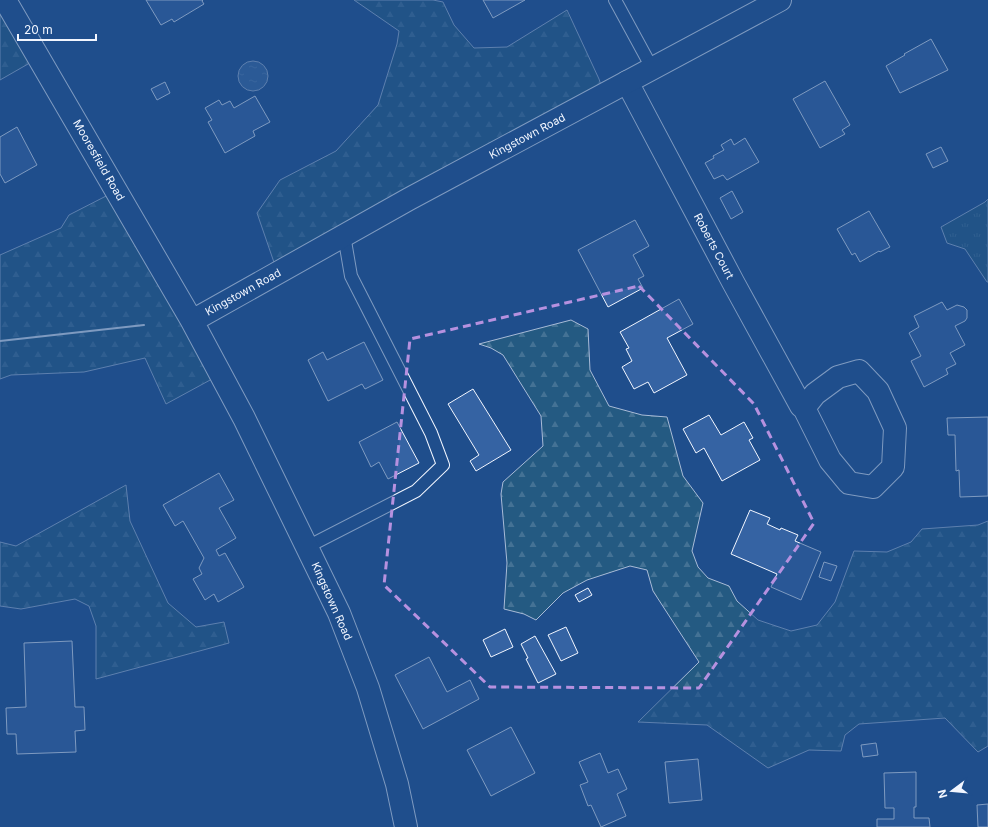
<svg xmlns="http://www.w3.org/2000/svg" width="988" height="827" font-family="Inter,sans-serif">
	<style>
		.grass { fill: url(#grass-tufts); stroke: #a8bbd7 }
		.forest { fill: url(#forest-firs); stroke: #a8bbd7 }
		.water { fill: url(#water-ripples); stroke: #a8bbd7 }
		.building { fill: #3563a3; stroke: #f2f6ff }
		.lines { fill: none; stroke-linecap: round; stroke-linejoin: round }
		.lane-casing { stroke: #f2f6ff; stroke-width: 14 }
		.street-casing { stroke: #f2f6ff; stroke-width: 24 }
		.primary-casing { stroke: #f2f6ff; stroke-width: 24 }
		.lane { stroke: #1f4e8c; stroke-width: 12 }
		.street { stroke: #1f4e8c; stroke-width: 22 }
		.primary { stroke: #1f4e8c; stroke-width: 22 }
		.wall { stroke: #f2f6ff; stroke-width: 2 }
		.marked { fill: none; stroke: #b691df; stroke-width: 3; stroke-dasharray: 8 5; stroke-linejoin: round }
		.labels { text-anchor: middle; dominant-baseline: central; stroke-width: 3; stroke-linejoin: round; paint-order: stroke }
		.street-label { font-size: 11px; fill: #f2f6ff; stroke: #1f4e8c }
	</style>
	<defs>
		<pattern id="grass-tufts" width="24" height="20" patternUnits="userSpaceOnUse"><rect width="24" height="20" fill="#245a82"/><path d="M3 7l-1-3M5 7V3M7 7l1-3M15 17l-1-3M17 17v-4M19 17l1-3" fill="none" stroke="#447295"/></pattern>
		<pattern id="forest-firs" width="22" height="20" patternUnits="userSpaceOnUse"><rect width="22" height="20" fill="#245a82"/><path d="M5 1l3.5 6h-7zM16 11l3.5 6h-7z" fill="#447295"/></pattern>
		<pattern id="water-ripples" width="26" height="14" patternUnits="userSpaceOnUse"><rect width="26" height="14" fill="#3b69a3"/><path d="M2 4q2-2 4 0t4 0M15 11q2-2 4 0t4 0" fill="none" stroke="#587fb1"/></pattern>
	</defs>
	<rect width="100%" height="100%" fill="#1f4e8c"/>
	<!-- grass -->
	<path class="grass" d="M 988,199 L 988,282 L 987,282 L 965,249 L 947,243 L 941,227 L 985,202 Z"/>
	<!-- forest -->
	<path class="forest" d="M 0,0 L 35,60 L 0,80 Z
		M 354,0 L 433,0 L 443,2 L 454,25 L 474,48 L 507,47 L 567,10 L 599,79 L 604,95 L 278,274 L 257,213 L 280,180 L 336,151 L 378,105 L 397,44 L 399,31 Z
		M 112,193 L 212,379 L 166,404 L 145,358 L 84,372 L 11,375 L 0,379 L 0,255 L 61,228 L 69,215 Z
		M 571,320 L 588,329 L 590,370 L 609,406 L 642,415 L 667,417 L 683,476 L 703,503 L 692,551 L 698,567 L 708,578 L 729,586 L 737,601 L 758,620 L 791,631 L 817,625 L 835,602 L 854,551 L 887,552 L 911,542 L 922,529 L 978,525 L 988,521 L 988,746 L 978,752 L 945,718 L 859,724 L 845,735 L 841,751 L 809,750 L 768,768 L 707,725 L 638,722 L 699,662 L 653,591 L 647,570 L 630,566 L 587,580 L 563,593 L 536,620 L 524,614 L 504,609 L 507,563 L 501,494 L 503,482 L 543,446 L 541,416 L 503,355 L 491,348 L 479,344 Z
		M 126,485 L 130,521 L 168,603 L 196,627 L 224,622 L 229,643 L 96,679 L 96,626 L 89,606 L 75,599 L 21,609 L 0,606 L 0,542 L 16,546 Z"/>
	<!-- water -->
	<path class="water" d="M238 76a15 15 0 1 1 30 0a15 15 0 1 1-30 0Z"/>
	<!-- building -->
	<path class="building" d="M 146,0 L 203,0 L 202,1 L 204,4 L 174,22 L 172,19 L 161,25 Z
		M 483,0 L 525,0 L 493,18 Z
		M 931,39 L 948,70 L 900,93 L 886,66 L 905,55 L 904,54 Z
		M 825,81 L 850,125 L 842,130 L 845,134 L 820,148 L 793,99 Z
		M 165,82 L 170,93 L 157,100 L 151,89 Z
		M 255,96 L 270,122 L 253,131 L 255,136 L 225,153 L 208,122 L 212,120 L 205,108 L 219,100 L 222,105 L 230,101 L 234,108 Z
		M 17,127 L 37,165 L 5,183 L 0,174 L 0,137 Z
		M 745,138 L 759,162 L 727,180 L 723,175 L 714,179 L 705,163 L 714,158 L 713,156 L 724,150 L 721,145 L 731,139 L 734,145 Z
		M 941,147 L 948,161 L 933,168 L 926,154 Z
		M 732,191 L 743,212 L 731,219 L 720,198 Z
		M 869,211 L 890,247 L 880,252 L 879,251 L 860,262 L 855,253 L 852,255 L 837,229 Z
		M 635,220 L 649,246 L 633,255 L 644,276 L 638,279 L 643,288 L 608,307 L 578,250 Z
		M 679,299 L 693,324 L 667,338 L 687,375 L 654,393 L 648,382 L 634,389 L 622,367 L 632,361 L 626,349 L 629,348 L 620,332 Z
		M 942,302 L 947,310 L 957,305 L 964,307 L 967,310 L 967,318 L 965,321 L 955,326 L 965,345 L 950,353 L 956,364 L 946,369 L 948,374 L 924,387 L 911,361 L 921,356 L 909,333 L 919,327 L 914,316 Z
		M 364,342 L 383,380 L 365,389 L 362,384 L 328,401 L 308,360 L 323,352 L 327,360 Z
		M 473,389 L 511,450 L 476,471 L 470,461 L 479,455 L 448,404 Z
		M 709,415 L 721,435 L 744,422 L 753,438 L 749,440 L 760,460 L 722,481 L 704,448 L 696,453 L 683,429 Z
		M 988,417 L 988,496 L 960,497 L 959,470 L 956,471 L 955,435 L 948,435 L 947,418 Z
		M 397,422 L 419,463 L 388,479 L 379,462 L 371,467 L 359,442 Z
		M 219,473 L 234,500 L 219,508 L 236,538 L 216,550 L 219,556 L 225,553 L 244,587 L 218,602 L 214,594 L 205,600 L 193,579 L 202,574 L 199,568 L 204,558 L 183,521 L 175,526 L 163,505 Z
		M 750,510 L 770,518 L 767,524 L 780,530 L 781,528 L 798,535 L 795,541 L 821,552 L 801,600 L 771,587 L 777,574 L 731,554 Z
		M 824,562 L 837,566 L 831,581 L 819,577 Z
		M 588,588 L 592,595 L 579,602 L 575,595 Z
		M 566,627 L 578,653 L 561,661 L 548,635 Z
		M 505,629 L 513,647 L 491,657 L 483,640 Z
		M 535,636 L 556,674 L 538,683 L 526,659 L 528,658 L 521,644 Z
		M 72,641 L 75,707 L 84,707 L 85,730 L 75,731 L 76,752 L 17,754 L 16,734 L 7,734 L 6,708 L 26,707 L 24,643 Z
		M 429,657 L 447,692 L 470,680 L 479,699 L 423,729 L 395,675 Z
		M 511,727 L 535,773 L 491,796 L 467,750 Z
		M 876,743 L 878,755 L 863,757 L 861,745 Z
		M 600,753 L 608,773 L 618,769 L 627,789 L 617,794 L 626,816 L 601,827 L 591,805 L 588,806 L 580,785 L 588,782 L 579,762 Z
		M 698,759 L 702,800 L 669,803 L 665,762 Z
		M 916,772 L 916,807 L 914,807 L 914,818 L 929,818 L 930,827 L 877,827 L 877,819 L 894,819 L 894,808 L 885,808 L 884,773 Z
		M 988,804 L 988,827 L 978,827 L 977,805 Z"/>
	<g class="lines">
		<!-- lane casing -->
		<g class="lane-casing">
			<path id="lane" d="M 615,0 L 652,68
				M 307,547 L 416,491 L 443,465 L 431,433 L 351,276 L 344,235"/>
		</g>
		<!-- street casing -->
		<g class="street-casing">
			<path id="street" d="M 627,82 L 733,282 L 801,406 L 804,408
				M 859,371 L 878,391 L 895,428 L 893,467 L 873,487 L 849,483 L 830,460 L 804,408 L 815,394 L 838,377 Z"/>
		</g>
		<!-- primary casing -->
		<g class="primary-casing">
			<path id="primary" d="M 5,0 L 192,321 L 244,418 L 339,613 L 368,688 L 397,784 L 406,827
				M 192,321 L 409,199 L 780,0"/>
		</g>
		<!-- lane -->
		<use href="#lane" class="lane"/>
		<!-- street -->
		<use href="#street" class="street"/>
		<!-- primary -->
		<use href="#primary" class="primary"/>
		<!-- wall -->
		<path class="wall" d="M 0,341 L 144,325"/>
	</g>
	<!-- marked area -->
	<path d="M0 0H988V827H0ZM 639,286 L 754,404 L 814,523 L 699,688 L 490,687 L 384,585 L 410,339 Z" fill="#1f4e8c" fill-opacity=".55" fill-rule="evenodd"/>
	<path class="marked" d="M 639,286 L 754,404 L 814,523 L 699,688 L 490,687 L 384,585 L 410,339 Z"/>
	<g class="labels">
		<!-- street labels -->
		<g class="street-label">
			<text transform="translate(527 136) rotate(-28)">Kingstown Road</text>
			<text transform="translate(99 160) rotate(60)">Mooresfield Road</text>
			<text transform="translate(714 246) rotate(62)">Roberts Court</text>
			<text transform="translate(243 292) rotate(-29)">Kingstown Road</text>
			<text transform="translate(332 601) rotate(66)">Kingstown Road</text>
		</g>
	</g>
	<!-- north arrow -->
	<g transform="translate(952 791) rotate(254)" stroke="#1f4e8c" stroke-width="3" paint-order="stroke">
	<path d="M0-3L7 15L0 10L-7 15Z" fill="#f2f6ff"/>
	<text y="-6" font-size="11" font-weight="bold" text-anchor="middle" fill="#f2f6ff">N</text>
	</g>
	<!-- scale -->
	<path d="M18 34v6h78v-6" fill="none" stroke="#f2f6ff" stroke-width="2"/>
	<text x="24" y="34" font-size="12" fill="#f2f6ff" stroke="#1f4e8c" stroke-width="3" paint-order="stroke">20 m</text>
</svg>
